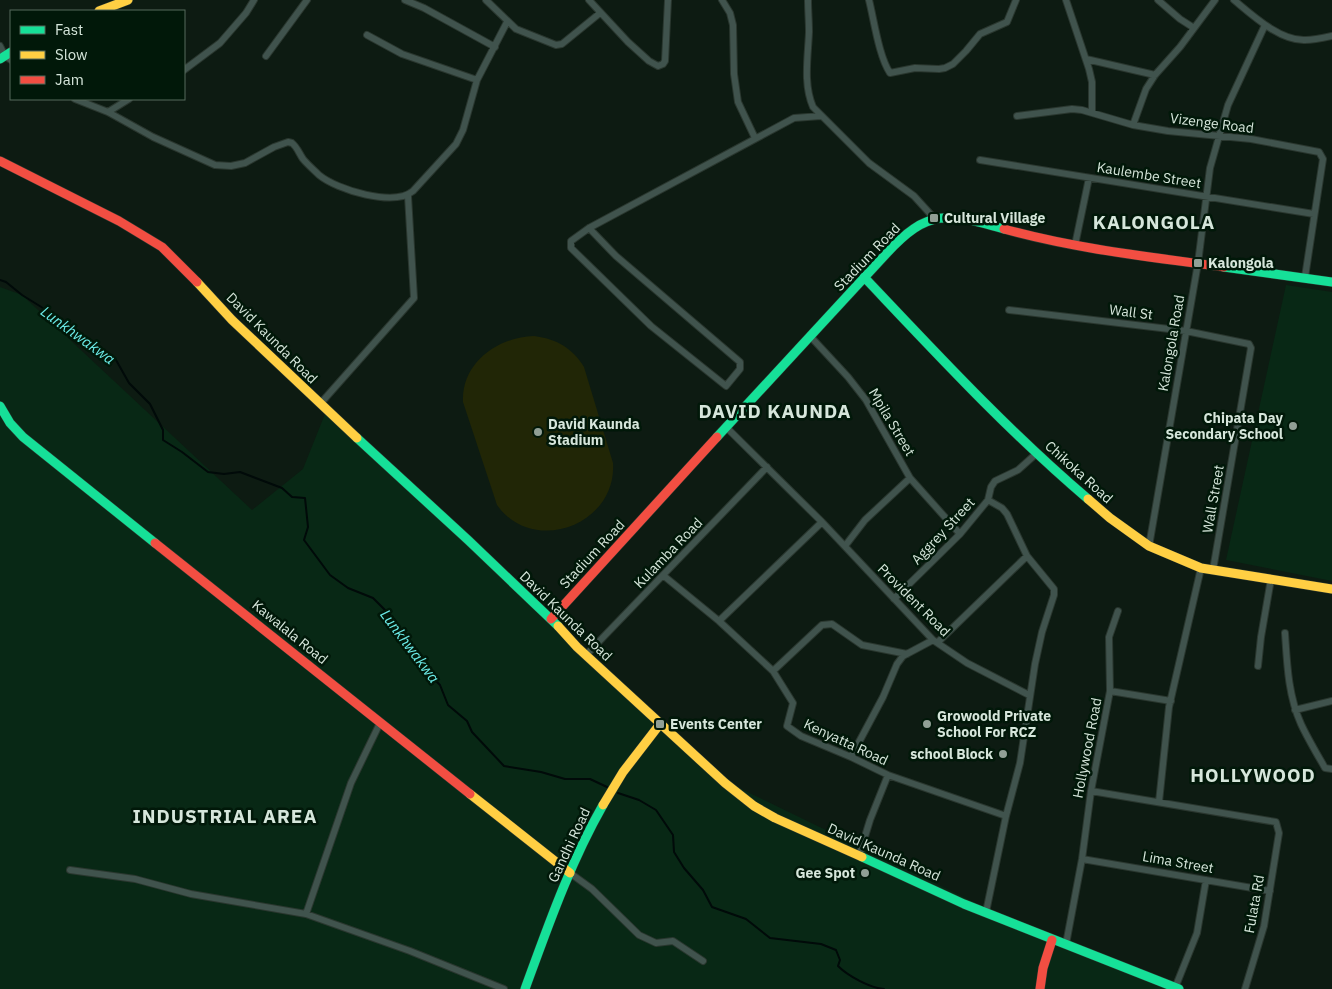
<svg xmlns="http://www.w3.org/2000/svg" width="1332" height="989" font-family="'IBM Plex Sans',sans-serif">
	<style>
		.built { fill: #082815 }
		.green { fill: #212606 }
		.lines { fill: none; stroke-linecap: round; stroke-linejoin: round }
		.stream { stroke: #010a09; stroke-width: 2 }
		.street-casing { stroke: #2a372f; stroke-width: 8 }
		.fast-casing { stroke: #2a372f; stroke-width: 10 }
		.slow-casing { stroke: #2a372f; stroke-width: 10 }
		.jam-casing { stroke: #2a372f; stroke-width: 10 }
		.street { stroke: #40534d; stroke-width: 6 }
		.fast { stroke: #16e098; stroke-width: 9 }
		.slow { stroke: #ffcf43; stroke-width: 9 }
		.jam { stroke: #f24e42; stroke-width: 9 }
		.poi-dot { fill: #909f95; stroke: #011809; stroke-width: 2 }
		.labels { text-anchor: middle; dominant-baseline: central; stroke-width: 5; stroke-linejoin: round; paint-order: stroke }
		.street-label { font-size: 14px; fill: #d6e6db; stroke: #011809 }
		.poi-label { font-size: 14px; font-weight: bold; fill: #d6e6db; stroke: #011809; text-anchor: start }
		.water-label { font-size: 15px; font-style: italic; fill: #6cedea; stroke: #011809 }
		.district-label { font-size: 19px; font-weight: bold; letter-spacing: 1px; fill: #d6e6db; stroke: #011809 }
	</style>
	<rect width="100%" height="100%" fill="#0d1b12"/>
	<!-- built -->
	<path class="built" d="M 1286,285 L 1332,292 L 1332,581 L 1226,560 Z
		M 0,287 L 22,295 L 252,510 L 303,469 L 325,414 L 727,782 L 1052,940 L 1177,989 L 0,989 Z"/>
	<!-- green -->
	<path class="green" d="M 534,336 C 557,339 572,348 584,367 L 613,463 C 617,525 533,556 497,505 L 463,402 C 461,363 498,337 534,336 Z"/>
	<g class="lines">
		<!-- stream -->
		<path class="stream" d="M 0,280 L 6,282 L 22,295 L 59,318 L 76,334 L 116,360 L 129,383 L 150,404 L 163,430 L 163,440 L 182,452 L 208,472 L 224,474 L 240,472 L 282,488 L 292,497 L 305,498 L 308,527 L 304,540 L 330,575 L 348,588 L 373,598 L 395,620 L 424,669 L 440,685 L 448,705 L 467,721 L 472,732 L 504,766 L 541,772 L 565,779 L 590,779 L 607,787
			M 618,793 L 639,800 L 656,810 L 673,835 L 674,852 L 684,868 L 703,890 L 712,907 L 746,919 L 770,938 L 821,944 L 836,950 L 840,960 L 838,966 C 848,976 870,988 884,989"/>
		<!-- street casing -->
		<g class="street-casing">
			<path id="street" d="M 405,0 L 424,8 L 495,47
				M 486,0 L 516,29 L 556,45 L 562,44 L 600,13
				M 589,0 L 628,42 L 649,61 L 658,66 L 663,64 L 665,61 L 668,0
				M 722,0 L 730,13 L 733,25 L 734,74 L 738,102 L 755,138
				M 808,0 C 808,11 809,21 809,32 C 808,57 803,84 813,107 L 869,163 L 914,196 L 934,218
				M 869,0 C 874,20 879,57 890,73 L 915,68 L 939,69 L 945,68 L 953,64 L 966,51 L 980,34 L 1007,22 L 1016,0
				M 1066,0 L 1089,69 L 1092,82 L 1092,111
				M 1158,0 L 1180,19 L 1194,28
				M 1234,0 C 1252,15 1280,41 1305,40 C 1314,40 1323,38 1332,36
				M 367,35 L 402,54 L 477,80
				M 0,46 L 5,56 L 11,60
				M 266,56 L 307,0
				M 1086,59 L 1155,75
				M 184,70 L 220,43 L 246,13 L 254,0
				M 75,99 L 108,112 L 153,137 L 215,165 L 231,166 L 245,163 L 274,147 L 288,142 L 292,143 C 297,147 299,153 303,159 C 307,164 314,170 319,175 C 337,190 394,207 413,191 L 456,144 L 463,130 L 477,80 L 507,22
				M 108,112 L 129,99
				M 1017,116 L 1072,109 L 1082,110 L 1133,125 L 1168,131 L 1251,139 L 1319,152 L 1323,159 L 1305,277
				M 1133,125 L 1146,89 L 1155,75 L 1180,47 L 1215,0
				M 980,160 L 1314,214
				M 589,228 L 616,256 L 740,362 L 740,369 L 726,386 L 651,326 L 571,248 L 571,241 L 589,228 L 794,118 L 821,116
				M 1075,245 L 1089,178
				M 1009,310 L 1186,331 L 1249,344 L 1251,348 L 1213,570
				M 810,336 L 848,377 L 866,400 L 910,478 L 960,534
				M 320,404 L 414,298 L 408,196
				M 727,428 L 822,522 L 933,640 L 967,663 L 1029,695
				M 845,546 L 865,520 L 910,478
				M 1149,546 L 1198,263 L 1210,168 L 1228,105 L 1265,25
				M 664,576 L 719,621 L 773,671 L 793,703 L 787,726 L 801,736 L 851,757 L 888,775 L 1006,816
				M 894,599 L 960,534 L 988,500 L 991,487 L 995,481 L 1018,470 L 1037,453
				M 719,621 L 822,522
				M 1285,633 C 1287,663 1288,695 1301,724 C 1308,739 1317,754 1325,768 L 1332,769
				M 938,642 L 1027,556
				M 586,655 L 767,467
				M 1258,666 L 1261,637 L 1271,579
				M 773,671 L 822,625 L 832,624 L 862,645 L 907,654
				M 1110,691 L 1171,701
				M 1295,710 L 1332,701
				M 851,757 L 883,697 L 897,664 L 903,656 L 933,640
				M 1091,791 L 1276,822 L 1279,833 L 1264,926 L 1245,989
				M 1159,802 L 1169,707 L 1201,568
				M 859,856 L 870,820 L 888,775
				M 1082,859 L 1270,891
				M 70,870 L 135,879 L 191,894 L 306,914 L 410,951 L 504,989
				M 570,873 L 592,889 L 639,935 L 656,943 L 673,941 L 703,961
				M 986,912 L 1006,816 L 1020,763 L 1035,664 L 1042,632 L 1054,595 L 1054,589 L 1027,556 L 1007,514 L 1002,508 L 988,500
				M 306,914 L 351,783 L 380,723
				M 1066,944 L 1082,859 L 1091,791 L 1110,691 L 1109,637 L 1118,611
				M 1175,988 L 1197,933 L 1206,880"/>
		</g>
		<!-- fast casing -->
		<g class="fast-casing">
			<path id="fast" d="M 0,59 L 11,52
				M 1224,267 L 1332,282
				M 864,277 C 936,353 1008,431 1088,499
				M 0,406 L 10,423 L 23,437 L 155,543
				M 717,437 L 886,254 C 928,208 947,213 1004,229
				M 357,438 L 468,540 L 558,626
				M 862,857 L 964,904 L 1179,989
				M 525,989 C 548,926 570,863 603,805"/>
		</g>
		<!-- slow casing -->
		<g class="slow-casing">
			<path id="slow" d="M 99,11 L 128,0
				M 197,282 L 232,320 L 357,438
				M 1088,499 L 1110,518 L 1149,546 L 1201,568 L 1332,589
				M 558,626 L 577,647 L 725,783 L 754,806 L 775,818 L 862,857
				M 470,794 L 570,873
				M 603,805 L 623,772 L 660,724"/>
		</g>
		<!-- jam casing -->
		<g class="jam-casing">
			<path id="jam" d="M 0,161 L 119,221 L 162,247 L 197,282
				M 1004,229 C 1076,249 1150,257 1224,267
				M 155,543 L 470,794
				M 551,619 L 717,437
				M 1040,989 L 1043,968 L 1052,940"/>
		</g>
		<!-- street -->
		<use href="#street" class="street"/>
		<!-- fast -->
		<use href="#fast" class="fast"/>
		<!-- slow -->
		<use href="#slow" class="slow"/>
		<!-- jam -->
		<use href="#jam" class="jam"/>
	</g>
	<!-- markers -->
	<g class="poi-dot">
		<rect x="929" y="213" width="10" height="10" rx="2.5"/>
		<rect x="1193" y="258" width="10" height="10" rx="2.5"/>
		<circle cx="1293" cy="426" r="5"/>
		<circle cx="538" cy="432" r="5"/>
		<rect x="655" y="719" width="10" height="10" rx="2.5"/>
		<circle cx="927" cy="724" r="5"/>
		<circle cx="1003" cy="754" r="5"/>
		<circle cx="865" cy="873" r="5"/>
	</g>
	<g class="labels">
		<!-- street labels -->
		<g class="street-label">
			<text transform="translate(1212 123) rotate(7)">Vizenge Road</text>
			<text transform="translate(1149 175) rotate(9)">Kaulembe Street</text>
			<text transform="translate(867 257) rotate(-46)">Stadium Road</text>
			<text transform="translate(1131 312) rotate(7)">Wall St</text>
			<text transform="translate(272 338) rotate(45)">David Kaunda Road</text>
			<text transform="translate(1171 343) rotate(-80)">Kalongola Road</text>
			<text transform="translate(892 422) rotate(59)">Mpila Street</text>
			<text transform="translate(1079 472) rotate(42)">Chikoka Road</text>
			<text transform="translate(1213 499) rotate(-80)">Wall Street</text>
			<text transform="translate(943 531) rotate(-47)">Aggrey Street</text>
			<text transform="translate(668 553) rotate(-46)">Kulamba Road</text>
			<text transform="translate(592 554) rotate(-47)">Stadium Road</text>
			<text transform="translate(914 600) rotate(45)">Provident Road</text>
			<text transform="translate(566 616) rotate(44)">David Kaunda Road</text>
			<text transform="translate(290 632) rotate(39)">Kawalala Road</text>
			<text transform="translate(846 742) rotate(25)">Kenyatta Road</text>
			<text transform="translate(1087 748) rotate(-79)">Hollywood Road</text>
			<text transform="translate(569 845) rotate(-65)">Gandhi Road</text>
			<text transform="translate(884 852) rotate(24)">David Kaunda Road</text>
			<text transform="translate(1178 862) rotate(10)">Lima Street</text>
			<text transform="translate(1254 904) rotate(-80)">Fulata Rd</text>
		</g>
		<!-- poi labels -->
		<g class="poi-label">
			<text x="944" y="218">Cultural Village</text>
			<text x="1208" y="263">Kalongola</text>
			<text x="1283" y="418" text-anchor="end">Chipata Day<tspan x="1283" dy="16">Secondary School</tspan></text>
			<text x="548" y="424">David Kaunda<tspan x="548" dy="16">Stadium</tspan></text>
			<text x="937" y="716">Growoold Private<tspan x="937" dy="16">School For RCZ</tspan></text>
			<text x="670" y="724">Events Center</text>
			<text x="993" y="754" text-anchor="end">school Block</text>
			<text x="855" y="873" text-anchor="end">Gee Spot</text>
		</g>
		<!-- water labels -->
		<g class="water-label">
			<text transform="translate(78 335) rotate(36)">Lunkhwakwa</text>
			<text transform="translate(410 646) rotate(53)">Lunkhwakwa</text>
		</g>
		<!-- district labels -->
		<g class="district-label">
			<text x="1154" y="222">KALONGOLA</text>
			<text x="775" y="411">DAVID KAUNDA</text>
			<text x="1253" y="775">HOLLYWOOD</text>
			<text x="225" y="816">INDUSTRIAL AREA</text>
		</g>
	</g>
	<!-- legend -->
	<rect x="10" y="10" width="175" height="90" fill="#011809" stroke="#566a5d"/>
	<rect x="20" y="26" width="25" height="8" fill="#16e098" stroke="#566a5d"/>
	<text x="55" y="35" font-size="15" fill="#d6e6db">Fast</text>
	<rect x="20" y="51" width="25" height="8" fill="#ffcf43" stroke="#566a5d"/>
	<text x="55" y="60" font-size="15" fill="#d6e6db">Slow</text>
	<rect x="20" y="76" width="25" height="8" fill="#f24e42" stroke="#566a5d"/>
	<text x="55" y="85" font-size="15" fill="#d6e6db">Jam</text>
</svg>
